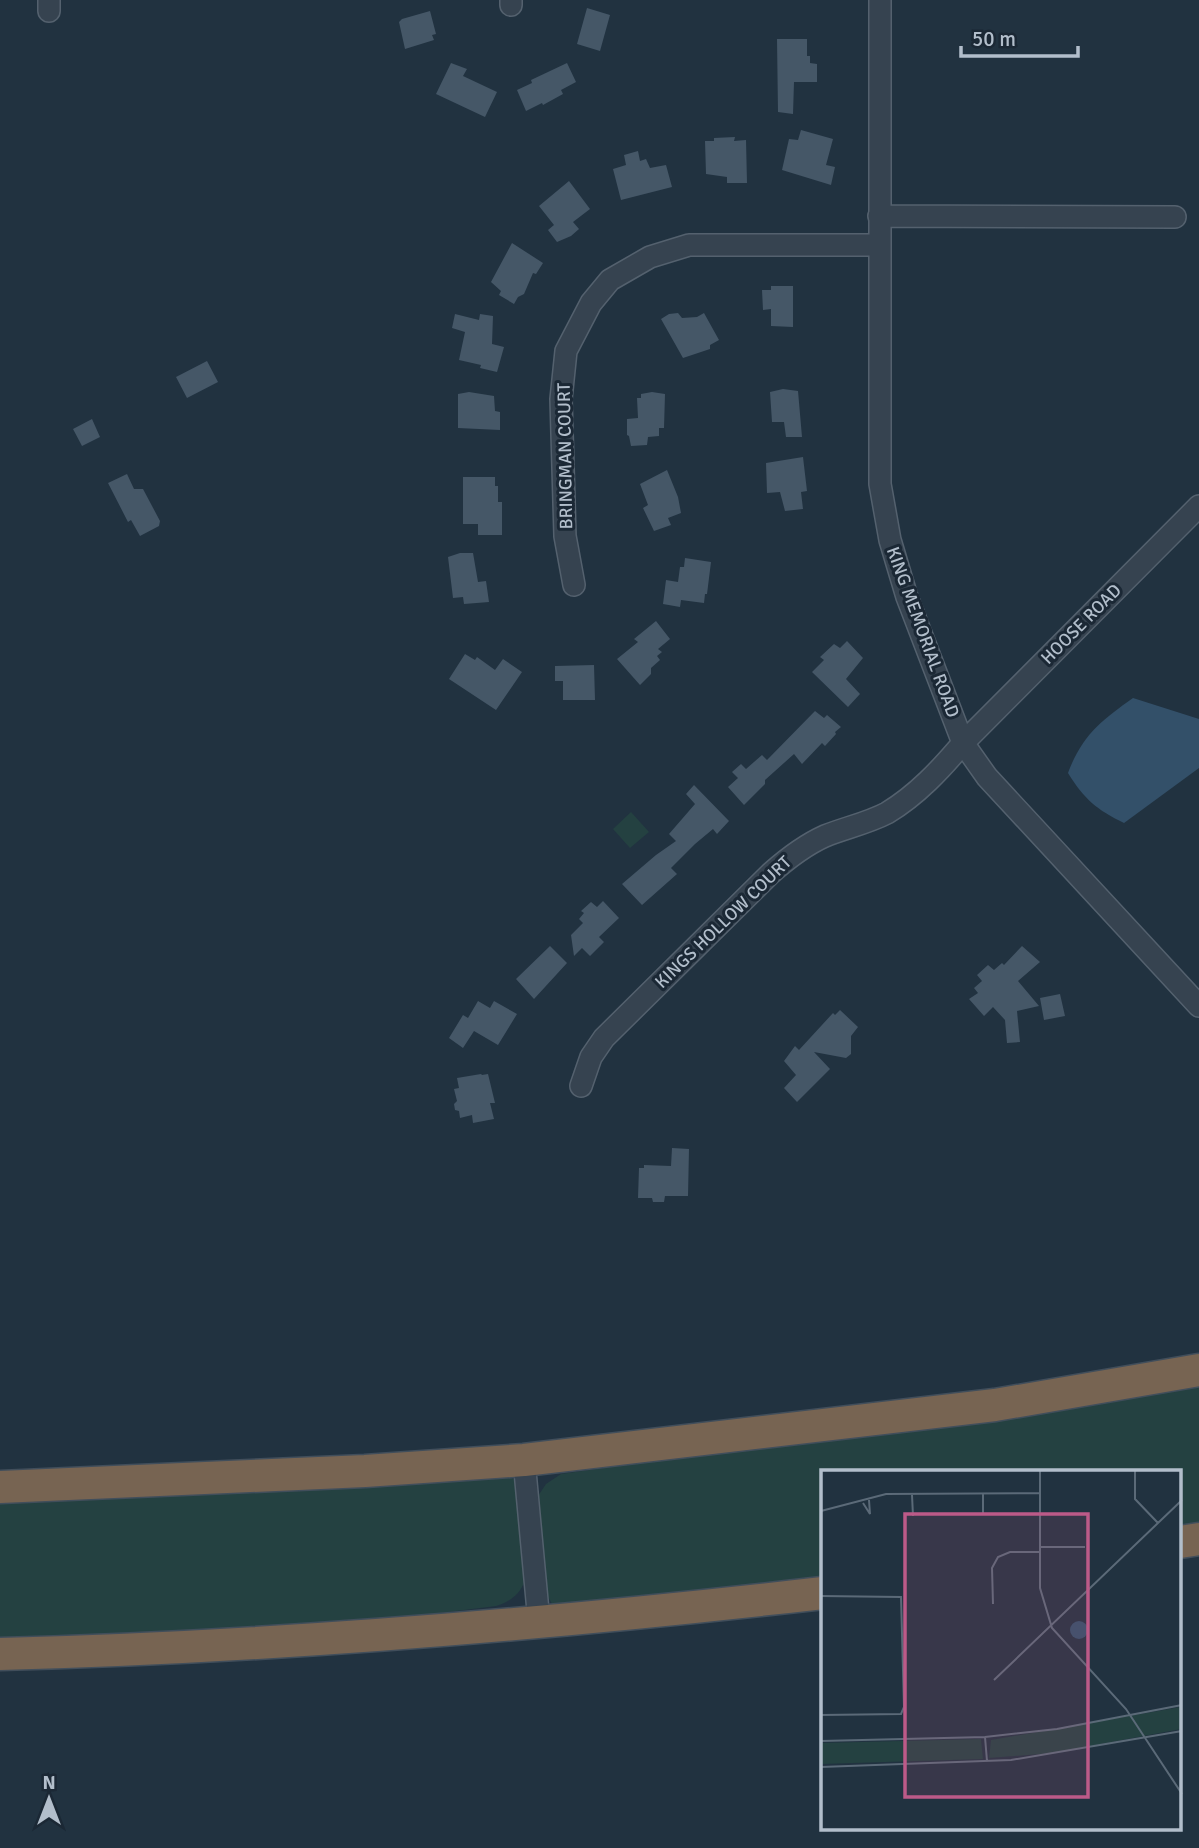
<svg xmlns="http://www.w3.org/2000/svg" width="1199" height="1848" font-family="Signika,sans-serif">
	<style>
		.green { fill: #244141 }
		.water { fill: #335069 }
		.building { fill: #455767 }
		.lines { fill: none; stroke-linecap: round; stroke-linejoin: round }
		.minor-casing { stroke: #54616e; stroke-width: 24 }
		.highway-casing { stroke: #414e5b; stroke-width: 35 }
		.minor { stroke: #364350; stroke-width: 21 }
		.highway { stroke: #776452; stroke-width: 32 }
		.labels { text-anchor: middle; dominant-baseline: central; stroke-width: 6; stroke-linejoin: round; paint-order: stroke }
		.street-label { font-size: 18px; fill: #b2becb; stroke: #1b2835 }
		.inset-road { fill: none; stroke: #5b6a78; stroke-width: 2 }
		.view { fill: #bc5a88; fill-opacity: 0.15; stroke: #bc5a88; stroke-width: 3.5 }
		.inset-edge { fill: none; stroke: #b2becb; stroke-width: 3.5 }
	</style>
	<rect width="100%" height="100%" fill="#213240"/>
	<!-- green -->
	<path class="green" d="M 631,812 L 649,832 L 630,848 L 613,829 Z
		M 1199,1384 L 1199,1526 L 1180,1530 L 1180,1472 L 823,1472 L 823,1579 L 559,1607 L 552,1604 L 546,1593 L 538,1496 L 546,1484 L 561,1474 Z
		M 505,1474 L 518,1482 L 525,1581 C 519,1595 511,1601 496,1606 L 345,1625 L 0,1639 L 0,1499 Z"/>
	<!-- water -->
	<path class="water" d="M 1133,698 L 1199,719 L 1199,768 L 1124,823 C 1097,810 1084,799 1068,773 C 1082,735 1102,720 1133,698 Z"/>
	<!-- building -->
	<path class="building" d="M 587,8 L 610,15 L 600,51 L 577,44 Z
		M 430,11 L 436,34 L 432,35 L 434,40 L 405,49 L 399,22 L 402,19 Z
		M 777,39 L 807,39 L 807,56 L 810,56 L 810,63 L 817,64 L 817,82 L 794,82 L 793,114 L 778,112 Z
		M 451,63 L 467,69 L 463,76 L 497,92 L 485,117 L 436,94 Z
		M 567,63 L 576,82 L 561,90 L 563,94 L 543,105 L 542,103 L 526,111 L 517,90 L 532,83 L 531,80 Z
		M 801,130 L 833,139 L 826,165 L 835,167 L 831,185 L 782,170 L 789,139 L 798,140 Z
		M 735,137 L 734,141 L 746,140 L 747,183 L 727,183 L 727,177 L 706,174 L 705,141 L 714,141 L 714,138 Z
		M 638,151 L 640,161 L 646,159 L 650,168 L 666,165 L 672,187 L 621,200 L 613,169 L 626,165 L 624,155 Z
		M 569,181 L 590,209 L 573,222 L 579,229 L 571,236 L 557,242 L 548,230 L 554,225 L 539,206 Z
		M 512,243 L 543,263 L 536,274 L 533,273 L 524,294 L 518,297 L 514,304 L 499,295 L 501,291 L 491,282 Z
		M 771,286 L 793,286 L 793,327 L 771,326 L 771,309 L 763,310 L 762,290 L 771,290 Z
		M 678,313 L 682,318 L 697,317 L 704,313 L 719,340 L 710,345 L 710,349 L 683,358 L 661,319 L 669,314 Z
		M 455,314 L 479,320 L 480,314 L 493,316 L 492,344 L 504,347 L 497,372 L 480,368 L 481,365 L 459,360 L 465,332 L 452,328 Z
		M 207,361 L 218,382 L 187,398 L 176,377 Z
		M 783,389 L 798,391 L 802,437 L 786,437 L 784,422 L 772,422 L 770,392 Z
		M 469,392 L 494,396 L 495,411 L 500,412 L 500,430 L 458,428 L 458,394 Z
		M 652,392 L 665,394 L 664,428 L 659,428 L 659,436 L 648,437 L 647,445 L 631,446 L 629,436 L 627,435 L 627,419 L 638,418 L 637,398 L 641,398 L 641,394 Z
		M 92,419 L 100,437 L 82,446 L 73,429 Z
		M 803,457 L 807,491 L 801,492 L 803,509 L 785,511 L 780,492 L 767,493 L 766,463 Z
		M 667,470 L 678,497 L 681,513 L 668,518 L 671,525 L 654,531 L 643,508 L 648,505 L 640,484 Z
		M 127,474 L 134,489 L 143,489 L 160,521 L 159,526 L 140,536 L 131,520 L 128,522 L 108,483 Z
		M 463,477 L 495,477 L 495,486 L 498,486 L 498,502 L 502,502 L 502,535 L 478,535 L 478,524 L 463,524 Z
		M 460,553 L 473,553 L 478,582 L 486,581 L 489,602 L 464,604 L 463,597 L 453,598 L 448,557 Z
		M 685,558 L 711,562 L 707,594 L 705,594 L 704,603 L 681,600 L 680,607 L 663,604 L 666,580 L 678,582 L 680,567 L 684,567 Z
		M 656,621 L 670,639 L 658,649 L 662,652 L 657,656 L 660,660 L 651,668 L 651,674 L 640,685 L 617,659 L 638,642 L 634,639 Z
		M 847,641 L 863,658 L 846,679 L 860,694 L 848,707 L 812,672 L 824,660 L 820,657 L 834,644 L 840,648 Z
		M 465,654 L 475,660 L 477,657 L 495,670 L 503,659 L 522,672 L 496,710 L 449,679 Z
		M 594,665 L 595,700 L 563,700 L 563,681 L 555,681 L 555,666 Z
		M 815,711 L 824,718 L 827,715 L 841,727 L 835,732 L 836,734 L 825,746 L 822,743 L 802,764 L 794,754 L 765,780 L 765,784 L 744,805 L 728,787 L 738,778 L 732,772 L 741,764 L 746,769 L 762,755 L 767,760 Z
		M 694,785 L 729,821 L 717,834 L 713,829 L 695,844 L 671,868 L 677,874 L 642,905 L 622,884 L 656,855 L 676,841 L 669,834 L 695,804 L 686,794 Z
		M 603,901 L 619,918 L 599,937 L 604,942 L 590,956 L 582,948 L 574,956 L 571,935 L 583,923 L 579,919 L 584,913 L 581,911 L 591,902 L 597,907 Z
		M 550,946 L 567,963 L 534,999 L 516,979 Z
		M 1022,946 L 1040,962 L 1018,981 L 1039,1006 L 1017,1011 L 1020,1042 L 1007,1043 L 1005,1020 L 993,1007 L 984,1016 L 969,999 L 978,993 L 974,988 L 982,981 L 977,975 L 988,965 L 994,970 L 1002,963 L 1004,965 Z
		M 1060,994 L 1065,1016 L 1044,1020 L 1040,998 Z
		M 478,1001 L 490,1008 L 494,1001 L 517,1014 L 498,1045 L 474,1031 L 463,1048 L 449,1038 L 463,1015 L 468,1018 Z
		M 840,1010 L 858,1027 L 851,1036 L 851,1054 L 846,1058 L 814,1052 L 830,1069 L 797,1102 L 784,1088 L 796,1075 L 784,1061 L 795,1046 L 799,1050 L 833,1013 L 835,1015 Z
		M 481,1074 L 482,1075 L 488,1074 L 495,1103 L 490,1103 L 494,1119 L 473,1123 L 472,1115 L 460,1118 L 459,1111 L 455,1110 L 454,1104 L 457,1101 L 454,1089 L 459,1088 L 457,1078 Z
		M 672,1148 L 689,1149 L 688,1196 L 665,1196 L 664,1202 L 653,1202 L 652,1198 L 638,1198 L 639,1168 L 644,1168 L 644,1165 L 671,1166 Z"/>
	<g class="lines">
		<!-- minor casing -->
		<g class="minor-casing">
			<path id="minor" d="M 49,0 L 49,11
				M 511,0 L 511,5
				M 880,0 L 880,484 L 890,540 L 907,597 L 963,743 L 987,777 L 1199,1006
				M 879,216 L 1175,217
				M 574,585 L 565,536 L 561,399 L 566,351 L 591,303 L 610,280 L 650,257 L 689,245 L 879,245
				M 581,1086 L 591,1057 L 604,1038 L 771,873 C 788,858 805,845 825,836 C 845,828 868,823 887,813 C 917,795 941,769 963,743 L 1199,506
				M 524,1460 L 539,1622"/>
		</g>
		<!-- highway casing -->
		<g class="highway-casing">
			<path id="highway" d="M 0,1487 L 365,1471 L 524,1460 L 995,1405 L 1199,1370
				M 1180,1542 L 1199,1539
				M 0,1654 C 275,1647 550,1624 823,1593"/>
		</g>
		<!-- minor -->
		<use href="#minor" class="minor"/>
		<!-- highway -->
		<use href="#highway" class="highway"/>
	</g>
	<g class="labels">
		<!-- street labels -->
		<g class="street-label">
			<text transform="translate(565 456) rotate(-91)">BRINGMAN COURT</text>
			<text transform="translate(1081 624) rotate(-45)">HOOSE ROAD</text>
			<text transform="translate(923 632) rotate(70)">KING MEMORIAL ROAD</text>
			<text transform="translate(723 922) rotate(-44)">KINGS HOLLOW COURT</text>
		</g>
	</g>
	<!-- overview -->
	<g transform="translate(821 1470)">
		<rect width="360" height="360" fill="#213240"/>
		<path d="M 360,237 L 360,259 L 232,283 L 168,288 L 170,270 ZM 160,269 L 162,289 L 0,294 L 0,273 Z" fill="#244141"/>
		<path d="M249 160a9 9 0 1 1 18 0a9 9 0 1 1-18 0Z" fill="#335069"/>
		<path class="inset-road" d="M 219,0 L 219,118 L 231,158 L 305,239 L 361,324M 314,0 L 314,29 L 337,53M 162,24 L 162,45M 91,25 L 92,46M 42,33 L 49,44 L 48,30M 0,41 L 65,24 L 219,23M 218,77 L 264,77M 0,126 L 80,127 L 83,237 L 80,244 L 0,245M 172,134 L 171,98 L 177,87 L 189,82 L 218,82M 173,210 L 361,30M 164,267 L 166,291M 0,271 L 164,267 L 236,259 L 361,235M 0,297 L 190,290 L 361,261"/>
		<path class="view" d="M 84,44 L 267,44 L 267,327 L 84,327 Z"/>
		<rect width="360" height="360" class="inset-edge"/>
	</g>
	<!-- north arrow -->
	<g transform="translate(49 1799)" stroke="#1b2835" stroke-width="5" paint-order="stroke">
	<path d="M0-5L12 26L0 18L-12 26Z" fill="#b2becb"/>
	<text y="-10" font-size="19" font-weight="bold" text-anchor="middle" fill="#b2becb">N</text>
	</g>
	<!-- scale -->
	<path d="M961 46v10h117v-10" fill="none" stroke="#b2becb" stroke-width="3.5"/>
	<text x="972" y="46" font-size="21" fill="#b2becb" stroke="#1b2835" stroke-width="5" paint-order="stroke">50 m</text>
</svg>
